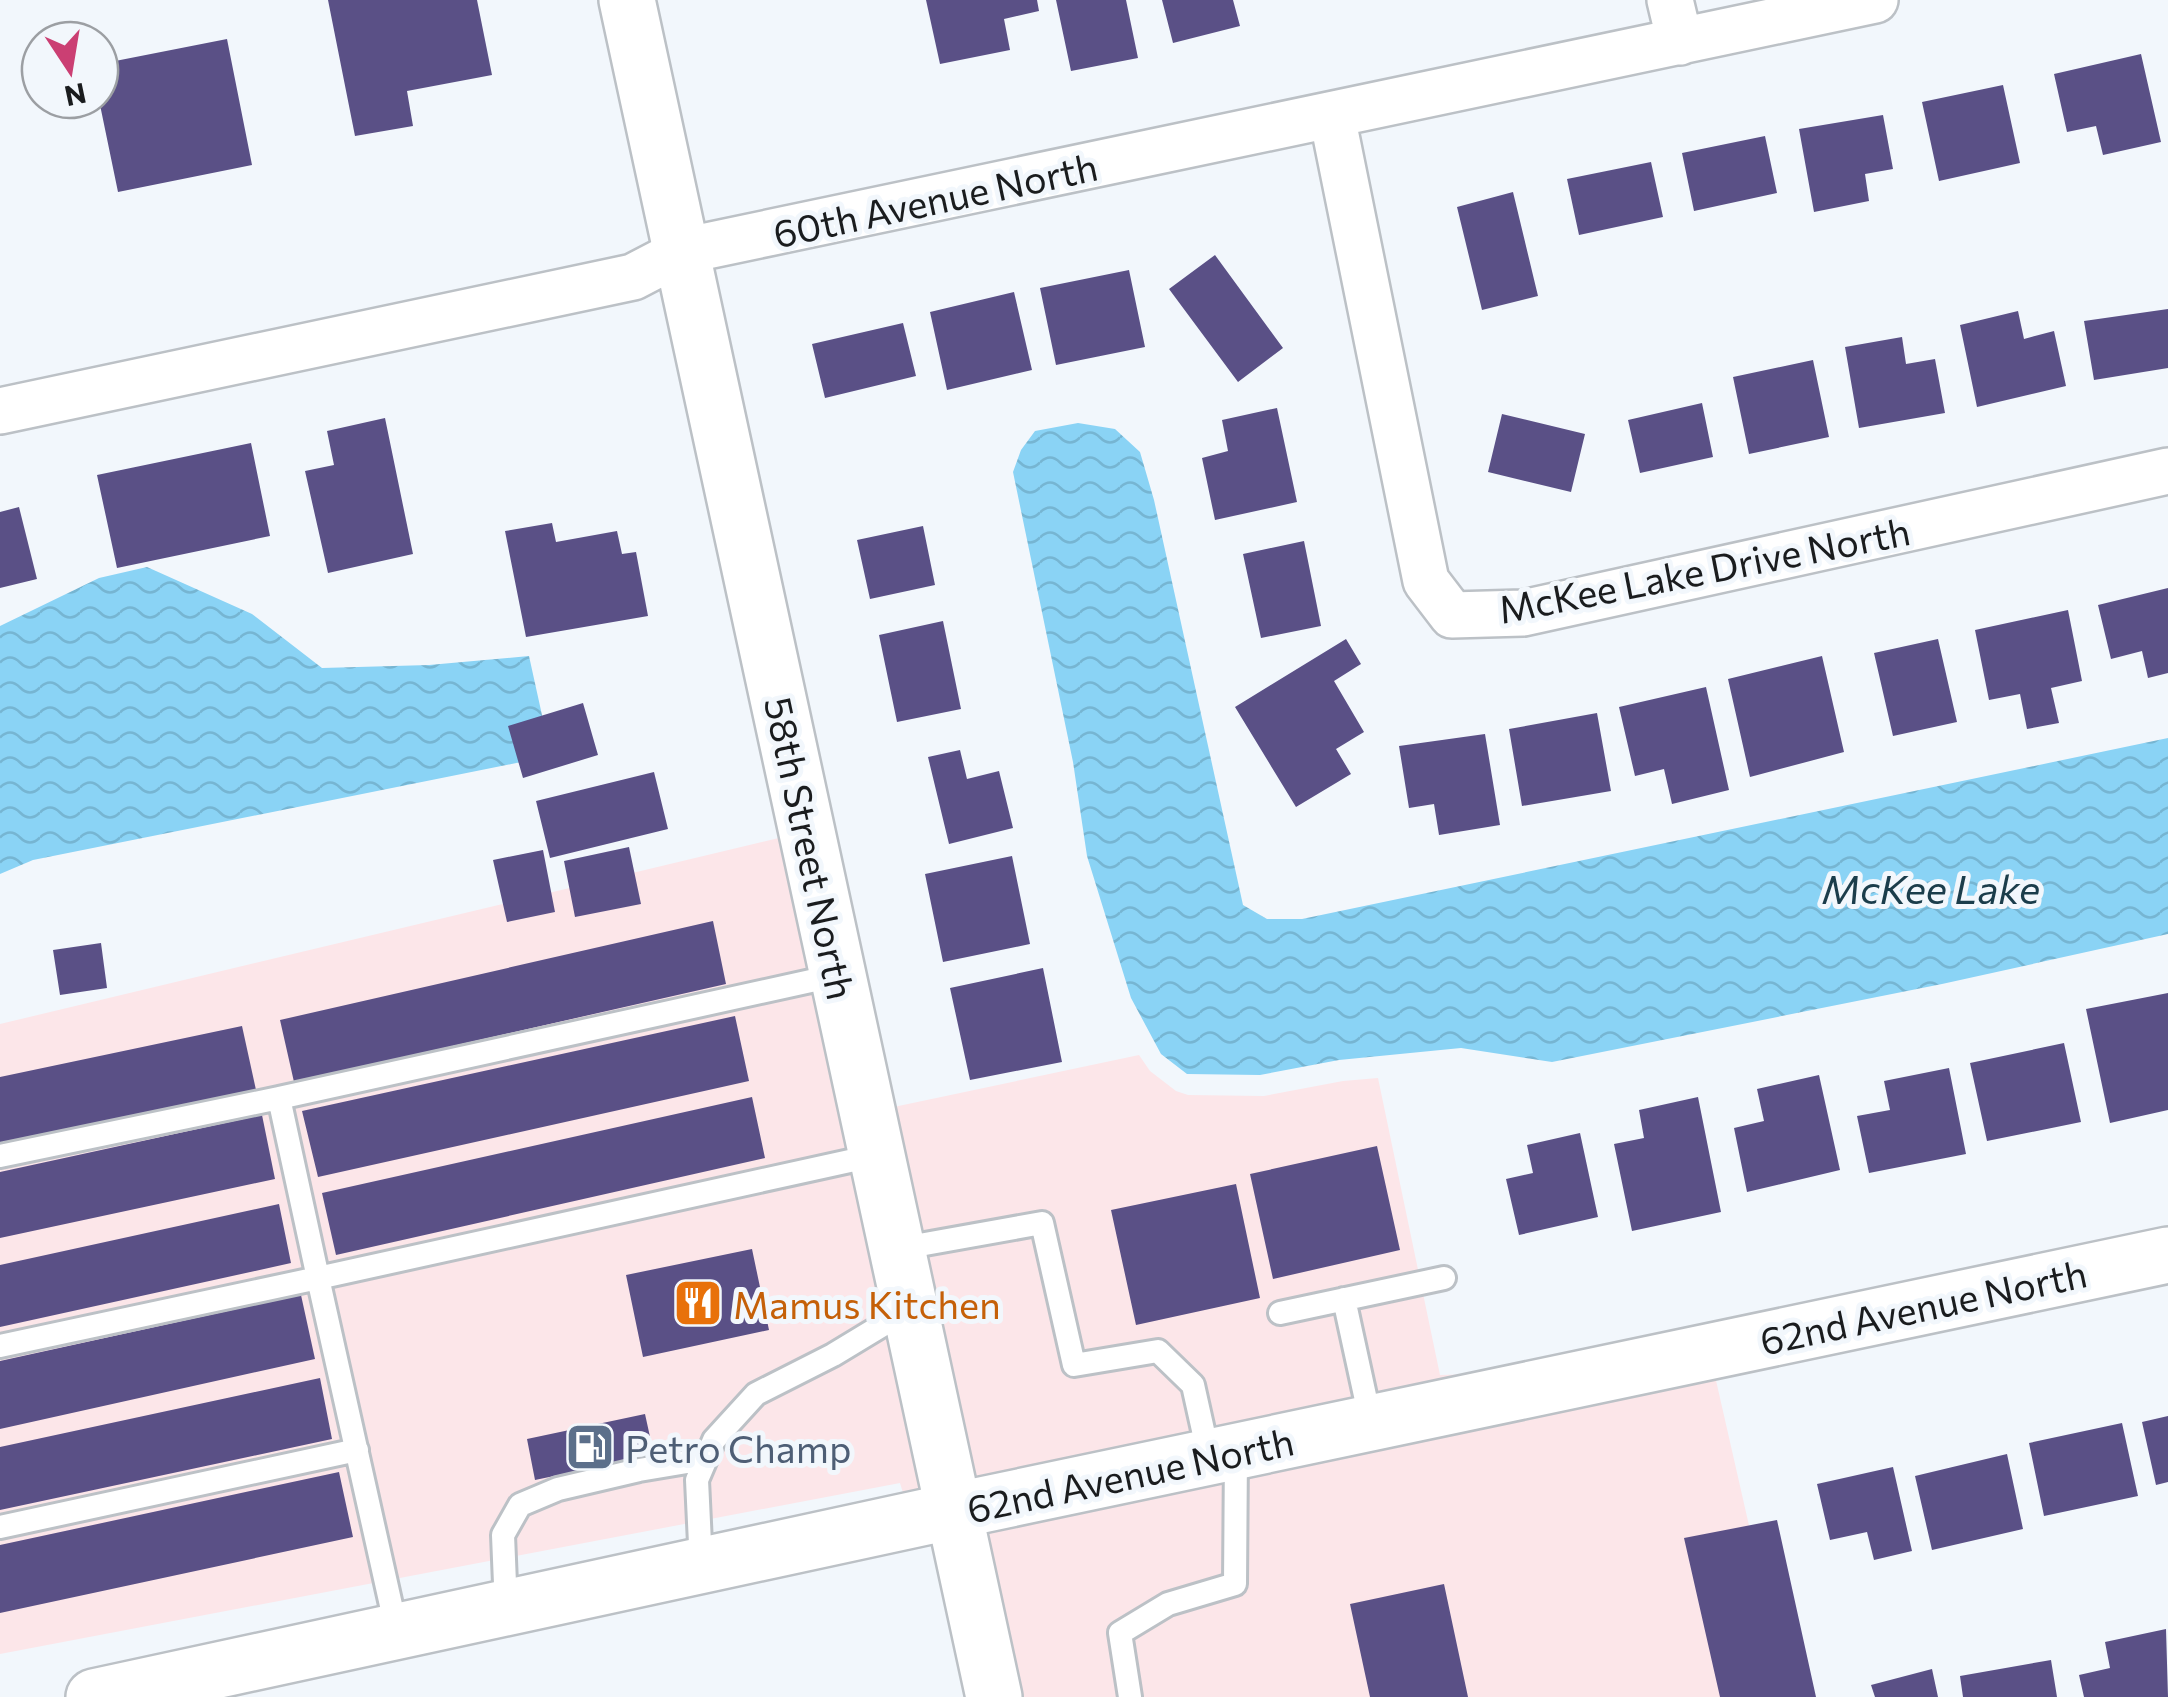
<svg xmlns="http://www.w3.org/2000/svg" width="2168" height="1697" font-family="Commissioner,sans-serif">
	<style>
		.commercial { fill: #fce6e9 }
		.water { fill: url(#water-waves) }
		.building { fill: #5a5086 }
		.lines { fill: none; stroke-linecap: round; stroke-linejoin: round }
		.service-casing { stroke: #bcc1c6; stroke-width: 28 }
		.minor-casing { stroke: #bcc1c6; stroke-width: 50 }
		.tertiary-casing { stroke: #bcc1c6; stroke-width: 60 }
		.service { stroke: #fff; stroke-width: 22 }
		.minor { stroke: #fff; stroke-width: 45 }
		.tertiary { stroke: #fff; stroke-width: 55 }
		.labels { text-anchor: middle; dominant-baseline: central; stroke-width: 10; stroke-linejoin: round; paint-order: stroke }
		.street-label { font-size: 38px; fill: #1a1c1e; stroke: #f2f7fc }
		.food-label { font-size: 38px; fill: #c56008; stroke: #f2f7fc; text-anchor: start }
		.service-label { font-size: 38px; fill: #4e5e75; stroke: #f2f7fc; text-anchor: start }
		.water-label { font-size: 40px; font-style: italic; fill: #1b3d4b; stroke: #f2f7fc }
	</style>
	<defs>
		<pattern id="water-waves" width="16" height="10" patternUnits="userSpaceOnUse" patternTransform="scale(2.5)"><rect width="16" height="10" fill="#8ad3f5"/><path d="M0 5q4-4 8 0t8 0" fill="none" stroke="#76b5d2"/></pattern>
	</defs>
	<rect width="100%" height="100%" fill="#f2f7fc"/>
	<!-- commercial -->
	<path class="commercial" d="M 783,837 L 926,1492 L 904,1496 L 900,1483 L 0,1654 L 0,1024 Z
		M 1139,1055 L 1150,1071 L 1176,1091 L 1188,1095 L 1264,1096 L 1343,1081 L 1378,1078 L 1440,1375 L 1483,1374 L 970,1482 L 889,1108 Z
		M 1715,1376 L 1788,1697 L 1017,1697 L 980,1531 Z"/>
	<!-- water -->
	<path class="water" d="M 1078,423 L 1115,429 L 1140,452 L 1154,500 L 1243,905 L 1267,919 L 1302,919 L 2168,738 L 2168,934 L 1942,984 L 1552,1062 L 1461,1048 L 1339,1060 L 1260,1075 L 1187,1074 L 1161,1054 L 1131,998 L 1087,856 L 1073,762 L 1013,472 L 1021,450 L 1035,431 Z
		M 147,567 L 252,614 L 322,668 L 429,665 L 529,656 L 551,756 L 33,860 L 0,874 L 0,626 L 99,578 Z"/>
	<!-- building -->
	<path class="building" d="M 328,0 L 477,0 L 492,75 L 407,91 L 413,126 L 355,136 Z
		M 926,0 L 1037,0 L 1039,11 L 1004,19 L 1010,50 L 940,64 Z
		M 1056,0 L 1126,0 L 1138,58 L 1071,71 Z
		M 1162,0 L 1233,0 L 1240,26 L 1173,43 Z
		M 227,39 L 252,165 L 118,192 L 99,100 L 100,64 Z
		M 2141,54 L 2161,142 L 2103,155 L 2096,126 L 2067,132 L 2054,74 Z
		M 2003,85 L 2020,163 L 1939,181 L 1922,102 Z
		M 1883,115 L 1893,169 L 1865,174 L 1869,201 L 1814,212 L 1799,129 Z
		M 1765,136 L 1777,193 L 1694,211 L 1682,153 Z
		M 1651,162 L 1663,217 L 1579,235 L 1567,179 Z
		M 1513,192 L 1538,296 L 1482,310 L 1457,207 Z
		M 1215,255 L 1283,348 L 1238,382 L 1169,289 Z
		M 1129,270 L 1145,347 L 1056,365 L 1040,288 Z
		M 1014,292 L 1032,370 L 947,390 L 930,312 Z
		M 2168,309 L 2168,368 L 2094,380 L 2084,321 Z
		M 2018,311 L 2024,339 L 2054,331 L 2066,386 L 1977,407 L 1960,325 Z
		M 903,323 L 916,376 L 825,398 L 812,344 Z
		M 1902,337 L 1906,364 L 1935,359 L 1945,413 L 1859,428 L 1845,347 Z
		M 1813,360 L 1829,437 L 1749,454 L 1733,377 Z
		M 1702,403 L 1713,457 L 1640,473 L 1628,420 Z
		M 1277,408 L 1297,502 L 1215,520 L 1202,458 L 1228,451 L 1222,420 Z
		M 1502,414 L 1585,434 L 1571,492 L 1488,472 Z
		M 385,418 L 413,554 L 328,573 L 305,471 L 334,465 L 327,431 Z
		M 251,443 L 270,536 L 117,568 L 97,475 Z
		M 19,507 L 37,579 L 0,588 L 0,512 Z
		M 552,523 L 556,542 L 617,531 L 622,554 L 636,552 L 648,616 L 526,637 L 505,531 Z
		M 923,526 L 935,585 L 870,599 L 857,540 Z
		M 1304,541 L 1321,626 L 1261,638 L 1243,554 Z
		M 2168,588 L 2168,673 L 2148,678 L 2142,651 L 2111,659 L 2098,605 Z
		M 2068,610 L 2082,681 L 2051,688 L 2059,723 L 2027,729 L 2020,694 L 1989,700 L 1975,630 Z
		M 943,621 L 961,709 L 897,722 L 879,635 Z
		M 1346,639 L 1361,664 L 1334,681 L 1364,732 L 1336,749 L 1351,774 L 1296,807 L 1235,707 Z
		M 1938,639 L 1957,722 L 1893,736 L 1874,653 Z
		M 1822,656 L 1844,752 L 1750,777 L 1728,679 Z
		M 1706,687 L 1729,790 L 1672,804 L 1664,769 L 1635,776 L 1619,707 Z
		M 583,703 L 598,755 L 523,778 L 508,726 Z
		M 1597,713 L 1611,791 L 1522,806 L 1509,729 Z
		M 1485,734 L 1500,825 L 1439,835 L 1434,804 L 1409,808 L 1399,746 Z
		M 960,750 L 967,779 L 999,771 L 1013,828 L 949,844 L 928,757 Z
		M 654,772 L 668,829 L 550,858 L 536,801 Z
		M 629,847 L 641,904 L 575,917 L 564,861 Z
		M 543,850 L 555,912 L 507,922 L 493,860 Z
		M 1012,856 L 1030,944 L 943,962 L 925,874 Z
		M 713,921 L 726,984 L 294,1082 L 280,1020 Z
		M 101,943 L 107,988 L 60,995 L 53,950 Z
		M 1043,968 L 1062,1062 L 970,1080 L 950,988 Z
		M 2168,993 L 2168,1110 L 2110,1123 L 2086,1009 Z
		M 735,1016 L 749,1081 L 318,1177 L 302,1111 Z
		M 242,1026 L 256,1090 L 0,1145 L 0,1077 Z
		M 2064,1043 L 2081,1122 L 1987,1141 L 1970,1063 Z
		M 1949,1068 L 1966,1154 L 1869,1173 L 1857,1116 L 1890,1110 L 1884,1081 Z
		M 1819,1075 L 1840,1170 L 1747,1192 L 1734,1128 L 1764,1121 L 1757,1089 Z
		M 752,1097 L 765,1158 L 336,1255 L 322,1193 Z
		M 1698,1097 L 1721,1212 L 1632,1231 L 1614,1144 L 1644,1138 L 1639,1110 Z
		M 262,1115 L 275,1179 L 0,1238 L 0,1172 Z
		M 1580,1133 L 1598,1217 L 1519,1235 L 1506,1179 L 1533,1173 L 1527,1145 Z
		M 1377,1146 L 1400,1250 L 1273,1279 L 1250,1174 Z
		M 1236,1184 L 1260,1298 L 1136,1325 L 1111,1210 Z
		M 279,1204 L 291,1263 L 0,1327 L 0,1265 Z
		M 752,1249 L 769,1330 L 643,1357 L 626,1275 Z
		M 301,1295 L 315,1359 L 0,1429 L 0,1361 Z
		M 320,1378 L 332,1439 L 0,1510 L 0,1447 Z
		M 645,1414 L 654,1455 L 535,1480 L 527,1439 Z
		M 2168,1416 L 2168,1482 L 2156,1485 L 2142,1422 Z
		M 2122,1423 L 2138,1496 L 2044,1516 L 2029,1443 Z
		M 2007,1454 L 2023,1529 L 1932,1550 L 1915,1476 Z
		M 1893,1467 L 1912,1551 L 1874,1560 L 1867,1532 L 1830,1540 L 1817,1484 Z
		M 339,1472 L 353,1537 L 0,1613 L 0,1545 Z
		M 1777,1520 L 1816,1697 L 1720,1697 L 1684,1538 Z
		M 1444,1584 L 1468,1697 L 1370,1697 L 1350,1604 Z
		M 2166,1629 L 2168,1697 L 2084,1697 L 2079,1675 L 2110,1668 L 2105,1642 Z
		M 2051,1660 L 2057,1697 L 1963,1697 L 1960,1676 Z
		M 1932,1669 L 1938,1697 L 1875,1697 L 1871,1685 Z"/>
	<g class="lines">
		<!-- service casing -->
		<g class="service-casing">
			<path id="service" d="M 838,975 L 279,1098 L 318,1278 L 877,1155
				M 0,1156 L 279,1098
				M 897,1249 L 1042,1223 L 1074,1365 L 1158,1351 L 1193,1385 L 1209,1457
				M 1344,1299 L 1371,1423
				M 1280,1313 L 1444,1278
				M 0,1346 L 318,1278 L 397,1632
				M 0,1527 L 357,1450
				M 701,1565 L 697,1480 L 714,1440 L 756,1394 L 833,1355 L 909,1309
				M 506,1608 L 503,1535 L 520,1505 L 558,1489 L 639,1470 L 705,1459
				M 1130,1697 L 1120,1633 L 1168,1604 L 1235,1584 L 1236,1451"/>
		</g>
		<!-- minor casing -->
		<g class="minor-casing">
			<path id="minor" d="M 1670,0 L 1680,42
				M 1332,116 L 1426,581 L 1452,615 L 1523,613 L 2168,471
				M 0,411 L 633,277 L 683,251 L 1875,0"/>
		</g>
		<!-- tertiary casing -->
		<g class="tertiary-casing">
			<path id="tertiary" d="M 627,0 L 994,1697
				M 94,1697 L 953,1511 L 2168,1255"/>
		</g>
		<!-- service -->
		<use href="#service" class="service"/>
		<!-- minor -->
		<use href="#minor" class="minor"/>
		<!-- tertiary -->
		<use href="#tertiary" class="tertiary"/>
	</g>
	<!-- icons -->
	<defs>
		<g id="restaurant-square" transform="scale(2.5)"><rect x="-9" y="-9" width="18" height="18" rx="4" fill="#e8710a" stroke="#f2f7fc"/><path d="M-5-6h1v4h1v-4h1v4h1v-4h1v5L-1.5 .5V6h-2V.5L-5-1ZM5-6V6H3V1.5H1.5Q1.5-4 5-6Z" fill="#fff"/></g>
		<g id="fuel-square" transform="scale(2.5)"><rect x="-9" y="-9" width="18" height="18" rx="4" fill="#5c6f8a" stroke="#f2f7fc"/><path d="M-5.5-6h7V0h2V4h1.3V-2.5L3-4.5l.8-.8L6-3V5H2.5V1h-1V6h-7ZM-4.2-4.7v3.2H.2V-4.7Z" fill="#fff"/></g>
	</defs>
	<g fill-rule="evenodd">
		<use href="#restaurant-square" x="698" y="1303"/>
		<use href="#fuel-square" x="590" y="1447"/>
	</g>
	<g class="labels">
		<!-- street labels -->
		<g class="street-label">
			<text transform="translate(935 199) rotate(-12)">60th Avenue North</text>
			<text transform="translate(1704 569) rotate(-11)">McKee Lake Drive North</text>
			<text transform="translate(811 848) rotate(78)">58th Street North</text>
			<text transform="translate(1923 1306) rotate(-12)">62nd Avenue North</text>
			<text transform="translate(1130 1474) rotate(-12)">62nd Avenue North</text>
		</g>
		<!-- food labels -->
		<g class="food-label">
			<text x="733" y="1303">Mamus Kitchen</text>
		</g>
		<!-- service labels -->
		<g class="service-label">
			<text x="625" y="1447">Petro Champ</text>
		</g>
		<!-- water labels -->
		<g class="water-label">
			<text x="1931" y="887">McKee Lake</text>
		</g>
	</g>
	<!-- north arrow -->
	<g transform="translate(70 70) rotate(168)"><circle r="48" fill="#f2f7fc" stroke="#9c9fa3" stroke-width="2.5"/>
	<path d="M0-8L18 38L0 25L-18 38Z" fill="#cb3f73"/>
	<text y="-15" font-size="28" font-weight="bold" text-anchor="middle" fill="#1a1c1e">N</text>
	</g>
</svg>
